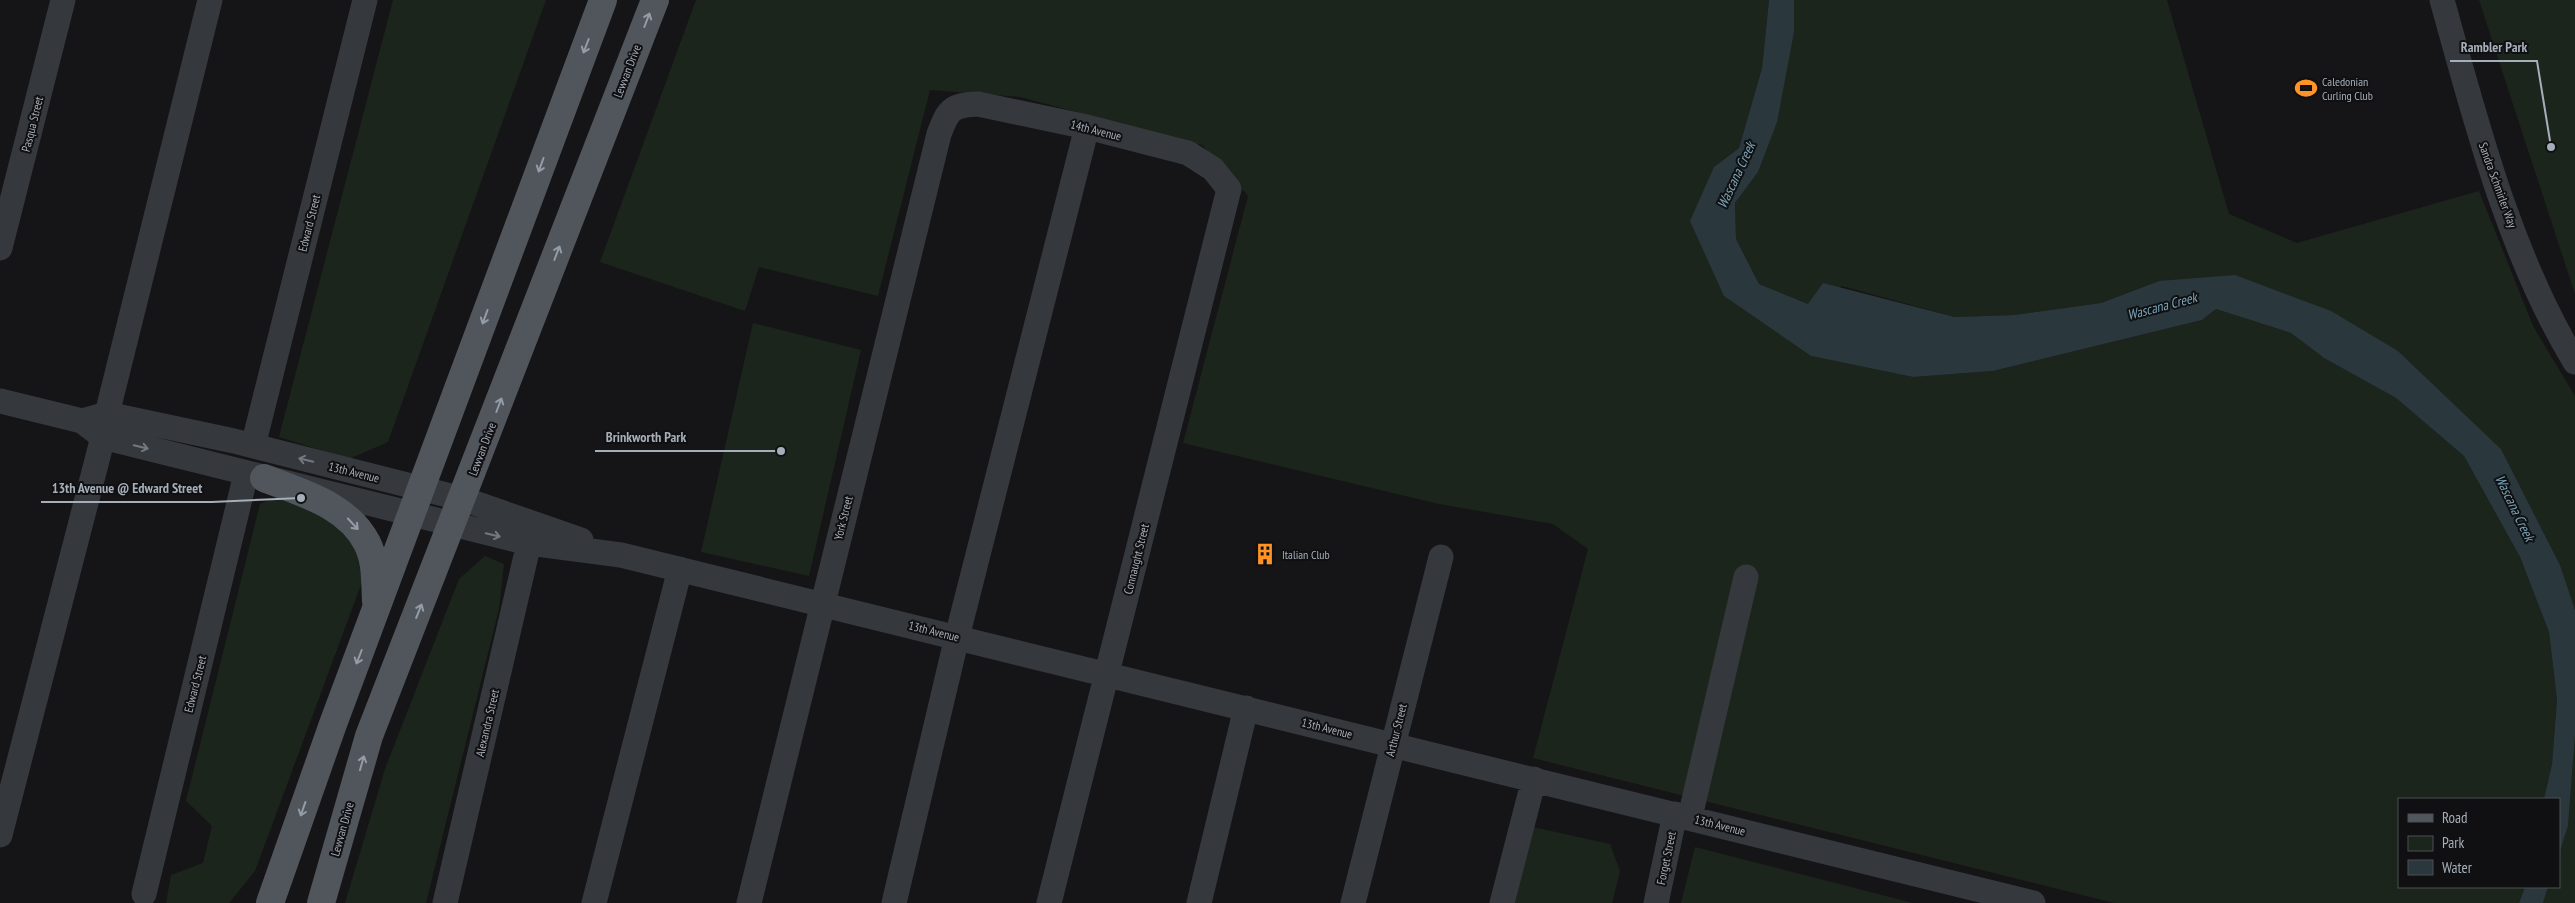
<svg xmlns="http://www.w3.org/2000/svg" width="2575" height="903" font-family="'PT Sans Narrow',sans-serif">
	<style>
		.green { fill: #1c251c }
		.water { fill: #2a373c }
		.lines { fill: none; stroke-linecap: round; stroke-linejoin: round }
		.minor { stroke: #35383c; stroke-width: 25 }
		.major { stroke: #51555c; stroke-width: 28 }
		.oneway { stroke: #949ca6 }
		.oneway2 { stroke: #737981 }
		.labels { text-anchor: middle; dominant-baseline: central; stroke-width: 4; stroke-linejoin: round; paint-order: stroke }
		.street-label { font-size: 12px; fill: #a5aeb9; stroke: #101012 }
		.poi-label { font-size: 12px; fill: #a5aeb9; stroke: #101012; text-anchor: start }
		.water-label { font-size: 14px; font-style: italic; fill: #79a4b7; stroke: #101012 }
		.leader { fill: none; stroke: #a5aeb9; stroke-width: 2 }
		.callout-dot { fill: #a5aeb9; stroke: #101012; stroke-width: 2 }
		.callout-label { font-size: 14px; text-anchor: middle; font-weight: bold; fill: #a5aeb9; stroke: #101012; stroke-width: 4; stroke-linejoin: round; paint-order: stroke }
	</style>
	<rect width="100%" height="100%" fill="#151517"/>
	<!-- green -->
	<path class="green" d="M 393,0 L 546,0 L 388,442 L 349,459 L 279,437 Z
		M 696,0 L 1769,0 L 1762,68 L 1739,148 L 1714,167 L 1725,296 L 1811,356 L 1913,377 L 1993,371 L 2202,320 L 2216,309 L 2291,333 L 2324,358 L 2396,398 L 2464,456 L 2520,557 L 2549,632 L 2557,700 L 2552,764 L 2544,799 L 2399,799 L 2399,887 L 2525,887 L 2519,903 L 2114,903 L 1533,758 L 1588,549 L 1553,524 L 1439,504 L 1183,443 L 1248,196 L 1202,145 L 1020,97 L 930,90 L 878,296 L 759,267 L 745,311 L 600,262 Z
		M 1794,0 L 2167,0 L 2229,214 L 2297,243 L 2479,191 L 2533,326 L 2575,396 L 2575,610 L 2560,565 L 2501,449 L 2398,351 L 2159,281 L 2101,303 L 2014,315 L 1955,317 L 1842,286 L 1808,304 L 1759,284 L 1736,239 L 1735,203 L 1758,172 L 1794,32 Z
		M 2479,0 L 2575,0 L 2575,294 Z
		M 753,323 L 861,350 L 809,576 L 701,552 Z
		M 277,497 L 326,515 L 356,548 L 362,582 L 255,871 L 229,903 L 166,903 L 171,875 L 203,863 L 212,826 L 186,801 L 260,504 Z
		M 485,556 L 504,564 L 499,609 L 426,903 L 345,903 L 385,769 L 459,579 Z
		M 2575,736 L 2575,903 L 2543,903 L 2548,887 L 2559,887 L 2559,854 L 2568,826 Z
		M 1533,827 L 1610,844 L 1620,871 L 1612,903 L 1515,903 Z
		M 1695,847 L 1913,903 L 1681,903 Z"/>
	<!-- water -->
	<path class="water" d="M 1769,0 L 1794,0 L 1794,32 L 1777,122 L 1758,172 L 1735,203 L 1736,239 L 1759,284 L 1808,304 L 1823,283 L 1955,317 L 2014,315 L 2101,303 L 2159,281 L 2235,275 L 2331,311 L 2398,351 L 2501,449 L 2560,565 L 2575,610 L 2575,736 L 2568,826 L 2559,854 L 2559,799 L 2544,799 L 2552,764 L 2557,700 L 2549,632 L 2520,557 L 2464,456 L 2396,398 L 2324,358 L 2291,333 L 2216,309 L 2202,320 L 1993,371 L 1913,377 L 1811,356 L 1724,296 L 1690,221 L 1714,167 L 1739,148 L 1762,68 Z
		M 2525,887 L 2548,887 L 2543,903 L 2519,903 Z"/>
	<g class="lines">
		<!-- minor -->
		<path class="minor" d="M 2442,0 C 2476,122 2509,253 2575,362
			M 0,248 L 63,0
			M 0,401 L 82,421 L 103,437 L 529,543 L 621,555 L 2033,903
			M 107,414 L 210,0
			M 82,421 L 107,414 L 234,441 L 463,499 L 581,540
			M 253,446 L 365,0
			M 1690,817 L 1746,577
			M 0,835 L 103,437
			M 144,894 L 246,474
			M 445,903 L 529,543
			M 594,903 L 680,569
			M 749,903 L 939,134 C 948,110 951,105 978,104 L 1087,127 L 1188,153 L 1213,169 L 1229,189 L 1049,903
			M 894,903 L 957,637 L 1087,127
			M 1199,903 L 1246,708
			M 1353,903 L 1441,557
			M 1502,903 L 1534,779
			M 1656,903 L 1675,814"/>
		<!-- major -->
		<path class="major" d="M 264,478 C 301,493 347,504 367,543 C 376,560 375,582 376,601
			M 270,903 L 333,724 L 603,0
			M 321,903 L 369,736 L 655,0"/>
	</g>
	<!-- one-way arrows -->
	<defs><path id="oneway-shaft" d="M-6 0H5M1.5-3L5.5 0L1.5 3" fill="none" stroke-width="1.6" stroke-linecap="round" stroke-linejoin="round" transform="scale(1.25)"/></defs>
	<g class="oneway">
		<use href="#oneway-shaft" transform="translate(647 20) rotate(-69)"/>
		<use href="#oneway-shaft" transform="translate(586 46) rotate(111)"/>
		<use href="#oneway-shaft" transform="translate(541 165) rotate(110)"/>
		<use href="#oneway-shaft" transform="translate(557 253) rotate(-69)"/>
		<use href="#oneway-shaft" transform="translate(485 317) rotate(110)"/>
		<use href="#oneway-shaft" transform="translate(499 405) rotate(-69)"/>
		<use href="#oneway-shaft" transform="translate(353 524) rotate(47)"/>
		<use href="#oneway-shaft" transform="translate(419 611) rotate(-68)"/>
		<use href="#oneway-shaft" transform="translate(359 657) rotate(111)"/>
		<use href="#oneway-shaft" transform="translate(362 763) rotate(-74)"/>
		<use href="#oneway-shaft" transform="translate(303 809) rotate(109)"/>
	</g>
	<g class="oneway2">
		<use href="#oneway-shaft" transform="translate(141 447) rotate(14)"/>
		<use href="#oneway-shaft" transform="translate(306 460) rotate(-166)"/>
		<use href="#oneway-shaft" transform="translate(493 535) rotate(13)"/>
	</g>
	<!-- icons -->
	<defs>
		<g id="stadium-bare" transform="scale(1.725)"><path d="M0-5a6.5 5 0 1 0 0 10a6.5 5 0 1 0 0-10ZM-3.5-1.8h7v3.6h-7Z" fill="#ff9325" stroke="#101012" stroke-width="2.5" paint-order="stroke"/></g>
		<g id="building-bare" transform="scale(1.725)"><path d="M-4-6H4V6H1V3H-1V6H-4ZM-2.5-4.3h1.7v1.8h-1.7ZM.8-4.3h1.7v1.8H.8ZM-2.5-1h1.7V.8h-1.7ZM.8-1h1.7V.8H.8Z" fill="#ff9325" stroke="#101012" stroke-width="2.5" paint-order="stroke"/></g>
	</defs>
	<g fill-rule="evenodd">
		<use href="#stadium-bare" x="2306" y="88"/>
		<use href="#building-bare" x="1265" y="554"/>
	</g>
	<g class="labels">
		<!-- street labels -->
		<g class="street-label">
			<text transform="translate(627 71) rotate(-69)">Lewvan Drive</text>
			<text transform="translate(32 124) rotate(-76)">Pasqua Street</text>
			<text transform="translate(1096 130) rotate(14)">14th Avenue</text>
			<text transform="translate(2498 185) rotate(70)">Sandra Schmirler Way</text>
			<text transform="translate(309 223) rotate(-76)">Edward Street</text>
			<text transform="translate(482 449) rotate(-69)">Lewvan Drive</text>
			<text transform="translate(354 472) rotate(14)">13th Avenue</text>
			<text transform="translate(843 518) rotate(-76)">York Street</text>
			<text transform="translate(1136 559) rotate(-76)">Connaught Street</text>
			<text transform="translate(934 631) rotate(14)">13th Avenue</text>
			<text transform="translate(195 684) rotate(-76)">Edward Street</text>
			<text transform="translate(487 723) rotate(-77)">Alexandra Street</text>
			<text transform="translate(1327 728) rotate(14)">13th Avenue</text>
			<text transform="translate(1396 730) rotate(-76)">Arthur Street</text>
			<text transform="translate(1720 825) rotate(14)">13th Avenue</text>
			<text transform="translate(342 829) rotate(-74)">Lewvan Drive</text>
			<text transform="translate(1666 858) rotate(-78)">Forget Street</text>
		</g>
		<!-- poi labels -->
		<g class="poi-label">
			<text x="2322" y="81">Caledonian<tspan x="2322" dy="14">Curling Club</tspan></text>
			<text x="1282" y="554">Italian Club</text>
		</g>
		<!-- water labels -->
		<g class="water-label">
			<text transform="translate(1736 175) rotate(-65)">Wascana Creek</text>
			<text transform="translate(2162 306) rotate(-15)">Wascana Creek</text>
			<text transform="translate(2515 508) rotate(64)">Wascana Creek</text>
		</g>
	</g>
	<!-- callouts -->
	<path class="leader" d="M2551 147L2537 61H2450M781 451L696 451H595M301 498L212 502H41"/>
	<g class="callout-dot">
		<circle cx="2551" cy="147" r="5"/>
		<circle cx="781" cy="451" r="5"/>
		<circle cx="301" cy="498" r="5"/>
	</g>
	<g class="callout-label">
		<text x="2494" y="52">Rambler Park</text>
		<text x="646" y="442">Brinkworth Park</text>
		<text x="127" y="493">13th Avenue @ Edward Street</text>
	</g>
	<!-- legend -->
	<rect x="2398" y="798" width="162" height="90" fill="#101012" stroke="#4c4f55"/>
	<rect x="2408" y="814" width="25" height="8" fill="#51555c" stroke="#4c4f55"/>
	<text x="2442" y="823" font-size="15" fill="#a5aeb9">Road</text>
	<rect x="2408" y="836" width="25" height="15" fill="#1c251c" stroke="#4c4f55"/>
	<text x="2442" y="848" font-size="15" fill="#a5aeb9">Park</text>
	<rect x="2408" y="860" width="25" height="15" fill="#2a373c" stroke="#4c4f55"/>
	<text x="2442" y="873" font-size="15" fill="#a5aeb9">Water</text>
</svg>
